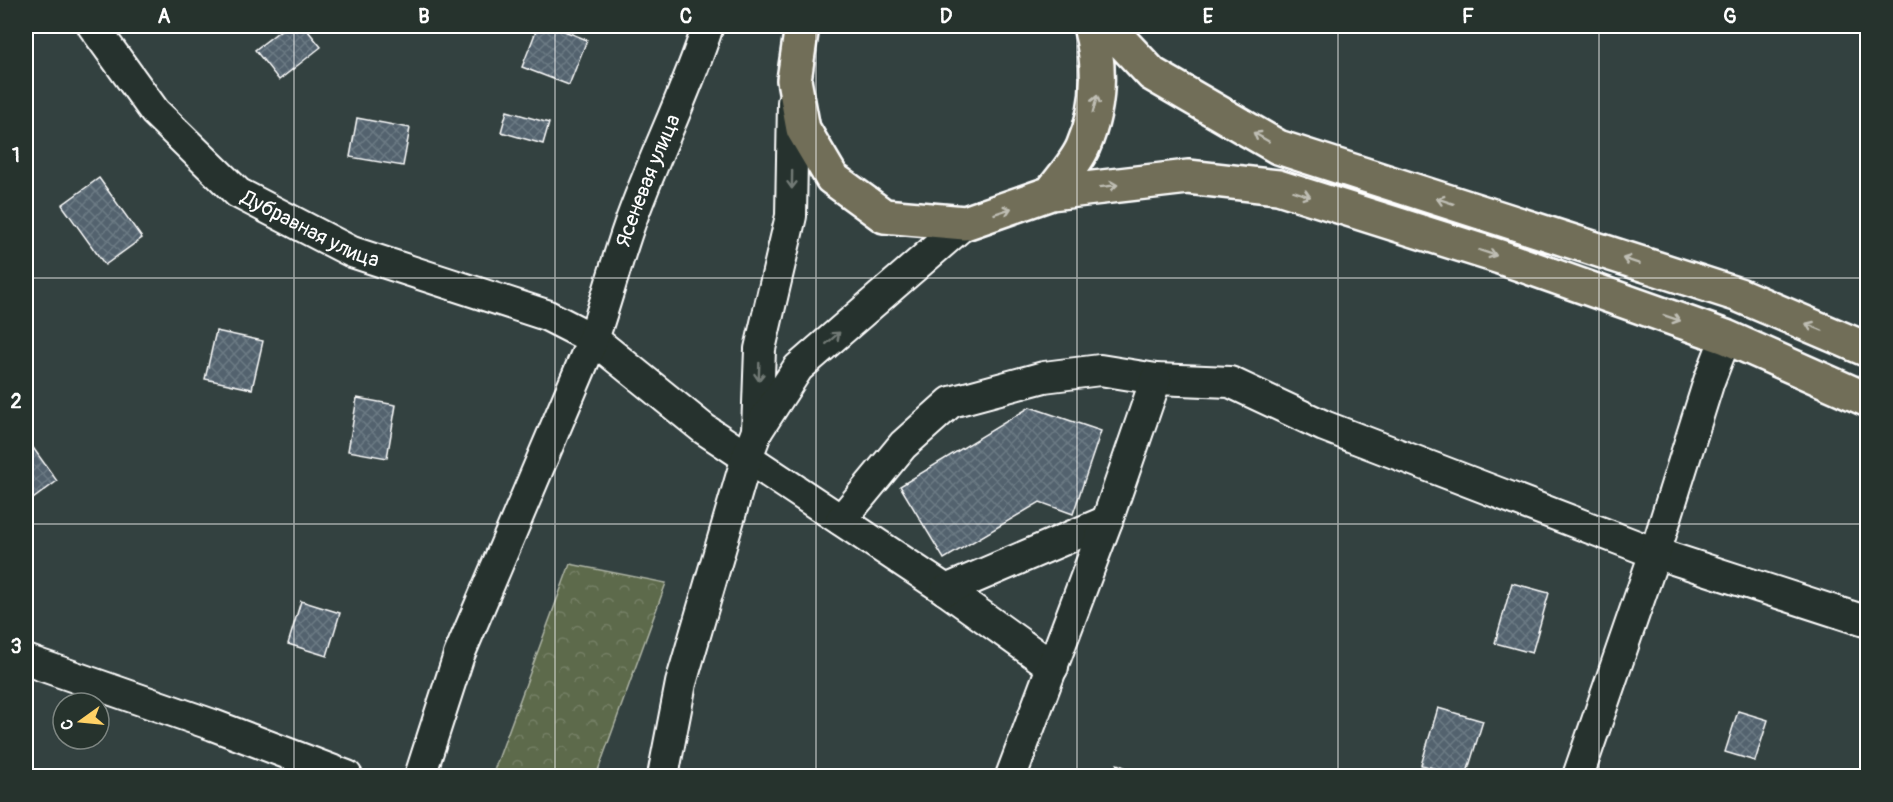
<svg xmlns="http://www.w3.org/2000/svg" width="1893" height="802" font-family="Pangolin,sans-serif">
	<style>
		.forest { fill: url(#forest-crowns); stroke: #aeb4a5; stroke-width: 1.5 }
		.building { fill: url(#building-cross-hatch); stroke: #fff; stroke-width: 1.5 }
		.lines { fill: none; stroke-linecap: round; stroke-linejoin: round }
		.minor-casing { stroke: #fff; stroke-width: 34 }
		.major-casing { stroke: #fff; stroke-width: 38 }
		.minor { stroke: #26332d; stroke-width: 30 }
		.major { stroke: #716e59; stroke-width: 33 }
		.oneway { stroke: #bfbeb4 }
		.oneway2 { stroke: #727a76 }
		.grid { fill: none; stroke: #fff; stroke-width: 1.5; stroke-opacity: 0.55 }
		.labels { text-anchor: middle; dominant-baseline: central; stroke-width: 5; stroke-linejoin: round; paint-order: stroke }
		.street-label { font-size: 21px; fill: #fff; stroke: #26332d }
		.neatline { fill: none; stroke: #fff; stroke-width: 2 }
		.grid-label { font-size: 20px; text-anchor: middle; font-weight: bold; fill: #fff }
	</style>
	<defs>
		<pattern id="forest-crowns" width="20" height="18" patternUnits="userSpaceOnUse" patternTransform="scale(1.5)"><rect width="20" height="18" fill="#5d6a4b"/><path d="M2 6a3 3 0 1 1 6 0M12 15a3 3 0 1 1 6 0" fill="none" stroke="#758066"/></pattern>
		<pattern id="building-cross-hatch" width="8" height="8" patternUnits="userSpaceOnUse" patternTransform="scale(1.5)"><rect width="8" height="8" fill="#52626e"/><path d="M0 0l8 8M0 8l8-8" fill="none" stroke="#6c7a84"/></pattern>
	</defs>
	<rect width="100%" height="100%" fill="#334140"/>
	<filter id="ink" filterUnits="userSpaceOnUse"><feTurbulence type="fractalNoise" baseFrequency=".0167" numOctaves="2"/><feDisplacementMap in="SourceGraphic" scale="12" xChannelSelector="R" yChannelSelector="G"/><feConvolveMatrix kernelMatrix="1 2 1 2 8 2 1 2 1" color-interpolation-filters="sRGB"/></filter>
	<g filter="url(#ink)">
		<!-- forest -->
		<path class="forest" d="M 570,564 L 666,583 L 596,776 L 492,776 Z"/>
		<!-- building -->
		<path class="building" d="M 286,26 L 304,26 L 321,47 L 279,80 L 255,50 Z
			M 538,26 L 552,26 L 587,40 L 569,85 L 522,67 Z
			M 507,111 L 549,123 L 543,144 L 501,132 Z
			M 357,118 L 410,128 L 403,166 L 350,157 Z
			M 99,178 L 142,238 L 105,265 L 62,205 Z
			M 216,331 L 263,341 L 252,389 L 205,379 Z
			M 357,398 L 396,405 L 387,458 L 348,451 Z
			M 1030,407 L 1101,431 L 1073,514 L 1040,502 L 944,559 L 900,486 Z
			M 26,438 L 57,481 L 26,504 Z
			M 1512,583 L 1549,593 L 1532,653 L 1495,643 Z
			M 301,601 L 340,613 L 327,656 L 288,644 Z
			M 1438,708 L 1483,721 L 1466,776 L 1421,765 Z
			M 1738,711 L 1768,720 L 1755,761 L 1725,752 Z
			M 1117,764 L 1146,776 L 1112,776 Z"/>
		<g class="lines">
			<!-- minor casing -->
			<g class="minor-casing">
				<g id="minor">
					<path id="s1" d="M 93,26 L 155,112 L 238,193 L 352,252 L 546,315 L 593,339 L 704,429 L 946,590 L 1053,667"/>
					<path d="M 757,431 L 760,349 L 791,216 L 793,102"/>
					<path d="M 841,520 L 903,445 L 951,402 L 1044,377 L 1100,370 L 1156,379 L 1230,382 L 1324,426 L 1655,553 L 1868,622"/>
					<path d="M 946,590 L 1107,521"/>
					<path d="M 26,660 L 213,725 L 347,776"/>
					<path id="s2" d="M 420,776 L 459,655 L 593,339 C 606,302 616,263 629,226 C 653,158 686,94 708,26"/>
					<path d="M 663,776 L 681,683 L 747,457 L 757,431 L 798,368 L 965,223"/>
					<path d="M 1011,776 L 1107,521 L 1156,379"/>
					<path d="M 1578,776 L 1655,553 L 1709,381 L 1726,337"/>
				</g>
			</g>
			<!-- major casing -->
			<g class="major-casing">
				<path id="major" d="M 802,26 L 794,80 L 803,129 L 832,178 L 884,216 L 965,223 L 1051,193 L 1188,177 L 1278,187 L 1500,257 L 1726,337 L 1868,400
					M 1107,26 L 1152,74 L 1278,147 L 1739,295 L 1868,350
					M 1051,193 C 1061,179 1076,163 1083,147 C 1100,108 1101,66 1090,26"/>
			</g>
			<!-- minor -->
			<use href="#minor" class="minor"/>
			<!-- major -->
			<use href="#major" class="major"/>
		</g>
		<!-- one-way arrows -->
		<defs><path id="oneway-shaft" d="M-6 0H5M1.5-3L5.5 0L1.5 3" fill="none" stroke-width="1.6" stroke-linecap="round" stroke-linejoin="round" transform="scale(1.5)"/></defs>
		<g class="oneway">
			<use href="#oneway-shaft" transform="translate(1095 104) rotate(-75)"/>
			<use href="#oneway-shaft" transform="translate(1261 137) rotate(-150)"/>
			<use href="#oneway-shaft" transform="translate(1109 186) rotate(-7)"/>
			<use href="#oneway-shaft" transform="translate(1302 194) rotate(18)"/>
			<use href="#oneway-shaft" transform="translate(1445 201) rotate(-162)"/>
			<use href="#oneway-shaft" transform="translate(1003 211) rotate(-19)"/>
			<use href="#oneway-shaft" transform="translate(1488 253) rotate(18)"/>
			<use href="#oneway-shaft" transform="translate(1631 261) rotate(-162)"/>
			<use href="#oneway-shaft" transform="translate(1672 318) rotate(19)"/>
			<use href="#oneway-shaft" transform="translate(1814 327) rotate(-157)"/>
		</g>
		<g class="oneway2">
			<use href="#oneway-shaft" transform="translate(792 180) rotate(91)"/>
			<use href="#oneway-shaft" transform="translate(833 338) rotate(-41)"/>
			<use href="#oneway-shaft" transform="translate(759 372) rotate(92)"/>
		</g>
	</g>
	<!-- grid -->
	<path class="grid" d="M 294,26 L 294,776M 555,26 L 555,776M 816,26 L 816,776M 1077,26 L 1077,776M 1338,26 L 1338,776M 1599,26 L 1599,776M 26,278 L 1868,278M 26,524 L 1868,524"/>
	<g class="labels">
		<!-- street labels -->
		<g class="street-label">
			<text stroke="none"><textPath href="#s2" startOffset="638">Ясеневая улица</textPath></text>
			<text stroke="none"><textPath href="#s1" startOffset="303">Дубравная улица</textPath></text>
		</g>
	</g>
	<!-- margin -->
	<rect width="1893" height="802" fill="none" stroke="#26332d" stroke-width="66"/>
	<!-- north arrow -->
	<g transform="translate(81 721) rotate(255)"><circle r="28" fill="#26332d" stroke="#7d8581" stroke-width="1.5"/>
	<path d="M0-4.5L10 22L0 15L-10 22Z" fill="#ffd166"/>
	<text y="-9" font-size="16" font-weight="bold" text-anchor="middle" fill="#ffffff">С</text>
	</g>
	<rect x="33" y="33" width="1827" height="736" class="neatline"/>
	<g class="grid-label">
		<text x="164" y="23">A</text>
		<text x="424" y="23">B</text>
		<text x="686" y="23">C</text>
		<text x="946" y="23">D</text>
		<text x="1208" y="23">E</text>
		<text x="1468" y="23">F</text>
		<text x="1730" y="23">G</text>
		<text x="16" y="162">1</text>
		<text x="16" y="408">2</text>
		<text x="16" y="653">3</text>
	</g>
</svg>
